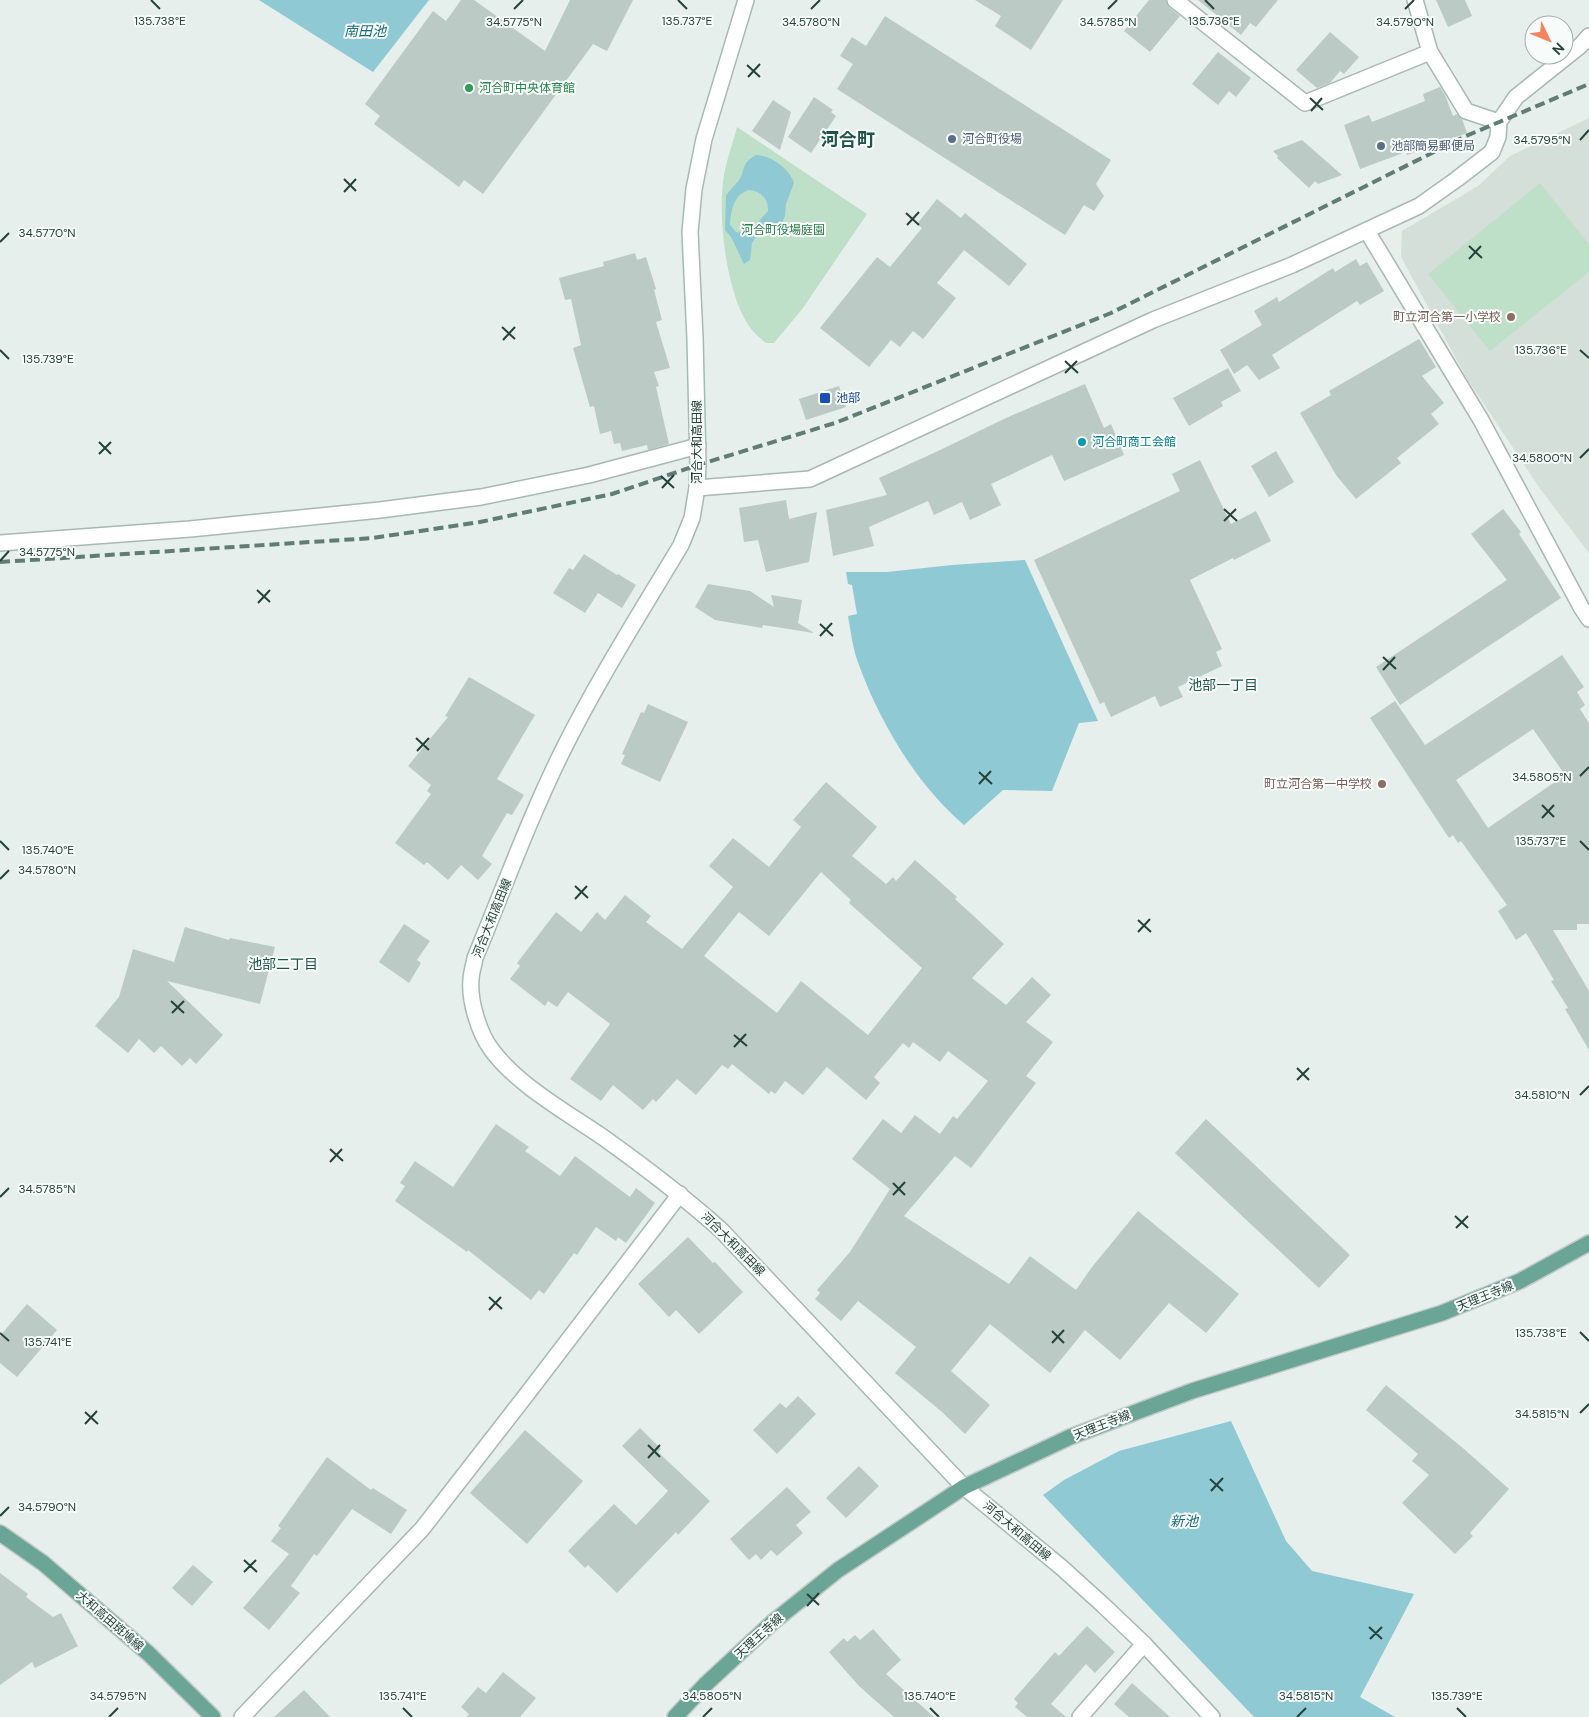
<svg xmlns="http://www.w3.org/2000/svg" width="1589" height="1717" font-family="'DM Sans','Noto Sans JP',sans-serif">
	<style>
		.built { fill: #d4dfda }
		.green { fill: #bfe0c8 }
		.water { fill: #8ec9d4; fill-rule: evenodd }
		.building { fill: #bbcac4; fill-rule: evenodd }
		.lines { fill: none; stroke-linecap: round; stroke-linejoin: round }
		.minor-casing { stroke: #a8b8b2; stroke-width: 18 }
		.secondary-casing { stroke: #a4bbb3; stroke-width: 18 }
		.primary-casing { stroke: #c2cac8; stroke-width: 18 }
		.minor { stroke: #fff; stroke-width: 15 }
		.secondary { stroke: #fff; stroke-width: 15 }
		.primary { stroke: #6aa596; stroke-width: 15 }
		.rail { stroke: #5f7d75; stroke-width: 4; stroke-dasharray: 10 5; stroke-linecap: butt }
		.ticks { fill: none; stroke: #24423a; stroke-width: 2 }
		.leisure-dot { fill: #2e9e5b; stroke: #f7fbf9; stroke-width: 2 }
		.service-dot { fill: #5c6f8a; stroke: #f7fbf9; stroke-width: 2 }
		.education-dot { fill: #8d6e63; stroke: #f7fbf9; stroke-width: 2 }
		.transit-dot { fill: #1a4fb4; stroke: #f7fbf9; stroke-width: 2 }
		.culture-dot { fill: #0f9aa8; stroke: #f7fbf9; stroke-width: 2 }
		.labels { text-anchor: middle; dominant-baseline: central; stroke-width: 4; stroke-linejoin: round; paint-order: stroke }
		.leisure-label { font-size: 12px; fill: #27864d; stroke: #f7fbf9; text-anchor: start }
		.service-label { font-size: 12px; fill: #4e5e75; stroke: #f7fbf9; text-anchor: start }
		.park-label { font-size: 12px; fill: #2d7a4b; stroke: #f7fbf9 }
		.education-label { font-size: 12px; fill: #785e54; stroke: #f7fbf9; text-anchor: end }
		.transit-label { font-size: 12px; fill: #164399; stroke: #f7fbf9; text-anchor: start }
		.street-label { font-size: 12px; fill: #24423a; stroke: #f7fbf9 }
		.culture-label { font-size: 12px; fill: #0d838f; stroke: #f7fbf9; text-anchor: start }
		.water-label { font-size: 14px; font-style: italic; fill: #1c6f80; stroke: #f7fbf9 }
		.neighbourhood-label { font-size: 14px; fill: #1f5548; stroke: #f7fbf9 }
		.district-label { font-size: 18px; font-weight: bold; fill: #1f5548; stroke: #f7fbf9 }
		.ticks-label { font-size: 12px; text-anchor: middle; fill: #24423a; stroke: #f7fbf9; stroke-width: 4; stroke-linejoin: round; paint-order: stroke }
	</style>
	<rect width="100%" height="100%" fill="#e6efeb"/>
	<!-- built -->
	<path class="built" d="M 1589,118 L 1589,553 L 1541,490 L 1466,377 L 1401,257 L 1402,231 L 1478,186 L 1510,156 Z"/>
	<!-- green -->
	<path class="green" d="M 737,127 L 867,214 L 803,308 L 774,343 L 766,343 C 761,339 756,335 752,330 C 726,298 717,214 724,175 C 727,159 733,142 737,127 Z
		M 1540,183 L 1589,244 L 1589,272 L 1490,351 L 1428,274 Z"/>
	<!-- water -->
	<path class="water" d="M 259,0 L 429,0 L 373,72 Z
		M 756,155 C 771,155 790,169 794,183 L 786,204 L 785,216 L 783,221 L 773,230 L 757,235 L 752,243 L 750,260 L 744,264 L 731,237 L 725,230 L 726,196 C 729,190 735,186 739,180 C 746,170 740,164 756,155 ZM 748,190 C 760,190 769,199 768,211 C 759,221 750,234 736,232 L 730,225 C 731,211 733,196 748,190 Z
		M 1025,560 L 1098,721 L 1079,723 L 1052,791 L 1003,790 L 964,825 C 917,785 880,723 859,665 C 853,650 851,633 848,616 L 857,614 L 852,585 L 848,584 L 846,572 L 887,572 L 952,565 Z
		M 1231,1421 L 1286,1541 L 1312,1571 L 1414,1594 L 1360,1697 L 1395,1717 L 1254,1717 L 1043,1495 L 1064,1480 L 1119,1451 Z"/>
	<!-- building -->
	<path class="building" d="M 461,0 L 474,0 L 545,51 L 570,0 L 633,0 L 607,51 L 593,44 L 483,194 L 464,180 L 459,187 L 374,124 L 380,116 L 365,104 L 433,11 L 446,21 Z
		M 975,0 L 1063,0 L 1031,50 L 995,26 L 1001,16 Z
		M 1149,0 L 1166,0 L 1169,7 L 1180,16 L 1150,52 L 1124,31 Z
		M 1198,0 L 1278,0 L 1256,27 L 1250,23 L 1241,35 Z
		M 1436,0 L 1465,0 L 1472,16 L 1448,27 Z
		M 885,16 L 1111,160 L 1096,184 L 1104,196 L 1094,211 L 1084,205 L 1065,235 L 837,89 L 853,64 L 840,56 L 852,37 L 866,46 Z
		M 1330,32 L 1359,57 L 1344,74 L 1340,71 L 1330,83 L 1317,88 L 1296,70 Z
		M 1218,52 L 1251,78 L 1236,97 L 1229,91 L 1218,105 L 1192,84 Z
		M 1440,87 L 1445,95 L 1453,116 L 1457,114 L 1462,119 L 1467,133 L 1407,155 L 1406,152 L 1360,169 L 1344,125 L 1369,115 L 1372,122 L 1425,101 L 1423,94 Z
		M 814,97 L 833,110 L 831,112 L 836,116 L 811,153 L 788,137 Z
		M 773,100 L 791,112 L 780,150 L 752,131 Z
		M 1302,140 L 1342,175 L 1318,184 L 1315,181 L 1309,188 L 1277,158 L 1278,156 L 1273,151 Z
		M 937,199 L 961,218 L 965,213 L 1027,264 L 1009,286 L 964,250 L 937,283 L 956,298 L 923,339 L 913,331 L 900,347 L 891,340 L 869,367 L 820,328 L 877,257 L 890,267 L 922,228 L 917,224 Z
		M 635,253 L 637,260 L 646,257 L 656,289 L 654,290 L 662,320 L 656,322 L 670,368 L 654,372 L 659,386 L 656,387 L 669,444 L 648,450 L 647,445 L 622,451 L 620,443 L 614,444 L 611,431 L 600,434 L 594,406 L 590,407 L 573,348 L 581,345 L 571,299 L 565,300 L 559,278 L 604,266 L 603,262 Z
		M 1356,259 L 1360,266 L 1367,262 L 1384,291 L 1360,305 L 1357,301 L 1272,355 L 1280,368 L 1259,380 L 1247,365 L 1234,374 L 1220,350 L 1262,325 L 1254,311 L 1277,297 L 1279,302 L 1333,268 L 1335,272 Z
		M 1419,339 L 1436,367 L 1422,376 L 1444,403 L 1431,414 L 1439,424 L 1397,458 L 1401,463 L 1356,499 L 1336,475 L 1300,413 L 1331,395 L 1329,391 Z
		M 1228,368 L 1241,391 L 1221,402 L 1223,406 L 1189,426 L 1173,398 Z
		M 1085,384 L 1104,428 L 1111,424 L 1124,455 L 1064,481 L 1052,455 L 991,484 L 1001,505 L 970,520 L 962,502 L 934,515 L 928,501 L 869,527 L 874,546 L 833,556 L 826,510 L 887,495 L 879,478 L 938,451 L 1006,418 Z
		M 839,386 L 846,407 L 806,420 L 799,399 Z
		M 1276,451 L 1294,482 L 1269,497 L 1251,466 Z
		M 1200,460 L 1231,524 L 1256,511 L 1271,541 L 1234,560 L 1233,558 L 1190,580 L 1222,649 L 1216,652 L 1222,666 L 1178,687 L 1183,697 L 1160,707 L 1155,696 L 1111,717 L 1104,702 L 1100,704 L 1034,560 L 1180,491 L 1172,474 Z
		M 786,500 L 789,519 L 817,512 L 809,562 L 766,572 L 758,540 L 744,542 L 739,508 Z
		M 1503,509 L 1521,532 L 1519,534 L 1561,598 L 1400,705 L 1376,667 L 1507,580 L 1471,534 Z
		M 584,554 L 617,575 L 618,574 L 636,585 L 622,608 L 598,593 L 585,613 L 553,593 L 569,568 L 573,570 Z
		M 708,584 L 750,591 L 774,607 L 771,595 L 802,600 L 798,623 L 814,633 L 763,625 L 762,628 L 715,620 L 695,607 Z
		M 1562,655 L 1584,687 L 1577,692 L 1585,705 L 1580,709 L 1589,723 L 1589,924 L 1577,924 L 1577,930 L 1553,930 L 1589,991 L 1589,1050 L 1565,1009 L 1568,1008 L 1551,981 L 1554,980 L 1526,933 L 1516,940 L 1498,911 L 1507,905 L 1461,841 L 1458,843 L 1453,835 L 1449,838 L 1370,718 L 1395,701 L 1425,745 ZM 1533,729 L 1565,775 L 1488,828 L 1456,780 Z
		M 469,677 L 535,715 L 497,779 L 524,795 L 512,815 L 507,813 L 482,856 L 492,864 L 478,880 L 461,865 L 448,880 L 427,862 L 424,865 L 395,843 L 431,794 L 427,791 L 431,785 L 408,766 L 448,717 L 445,716 Z
		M 648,704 L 688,722 L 660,782 L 621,764 L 625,755 L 622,754 L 631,734 L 641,712 L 644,713 Z
		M 826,782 L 877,827 L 852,856 L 886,884 L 893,877 L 896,881 L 915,860 L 957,897 L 955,899 L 1004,944 L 972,978 L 1006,1005 L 1032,977 L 1051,995 L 1026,1022 L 1053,1042 L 1026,1076 L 1036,1083 L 971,1168 L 955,1156 L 904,1216 L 1009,1284 L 1030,1256 L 1076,1290 L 1092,1267 L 1138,1211 L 1239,1294 L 1206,1333 L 1169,1303 L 1120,1360 L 1085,1330 L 1050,1373 L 990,1324 L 951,1371 L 990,1405 L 965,1434 L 942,1412 L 895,1373 L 916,1347 L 858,1301 L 841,1321 L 815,1299 L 820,1293 L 817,1290 L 850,1252 L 890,1189 L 852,1159 L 883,1119 L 901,1133 L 915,1115 L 940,1134 L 953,1116 L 957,1119 L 988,1081 L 948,1051 L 940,1062 L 913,1042 L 909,1048 L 903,1043 L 874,1077 L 880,1083 L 866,1100 L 827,1067 L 803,1095 L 785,1081 L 775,1094 L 771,1091 L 769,1094 L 732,1064 L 728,1069 L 722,1065 L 696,1095 L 677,1079 L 656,1102 L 653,1099 L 643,1110 L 613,1085 L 601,1101 L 570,1079 L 610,1024 L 568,992 L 557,1007 L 548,1001 L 545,1006 L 510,979 L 520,966 L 517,963 L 556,912 L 581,932 L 597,912 L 605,920 L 625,895 L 651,916 L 646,922 L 682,949 L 733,887 L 709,866 L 733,838 L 769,867 L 801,827 L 793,820 ZM 821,872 L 851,900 L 849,903 L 922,968 L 868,1035 L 801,981 L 777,1013 L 704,956 L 739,912 L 769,936 Z
		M 404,924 L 430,941 L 417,960 L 421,963 L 409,983 L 379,962 Z
		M 185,927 L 229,940 L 230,938 L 275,947 L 260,1004 L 167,981 L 223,1035 L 196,1064 L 190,1058 L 182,1066 L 161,1046 L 154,1053 L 139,1039 L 128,1053 L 95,1026 L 119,997 L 133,949 L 174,962 Z
		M 1206,1119 L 1350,1255 L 1319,1288 L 1175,1153 Z
		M 496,1124 L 529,1147 L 525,1151 L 560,1176 L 575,1156 L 630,1197 L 636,1188 L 655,1203 L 626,1243 L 618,1237 L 616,1241 L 596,1227 L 577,1255 L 574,1253 L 544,1294 L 539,1290 L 531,1300 L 468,1250 L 467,1252 L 395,1201 L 405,1186 L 400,1183 L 415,1161 L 453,1187 Z
		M 688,1237 L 713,1263 L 715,1262 L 743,1292 L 699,1334 L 676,1310 L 669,1317 L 638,1284 Z
		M 27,1304 L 57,1330 L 17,1377 L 0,1363 L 0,1336 Z
		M 1386,1385 L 1464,1449 L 1509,1489 L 1470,1533 L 1473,1536 L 1455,1554 L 1402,1503 L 1429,1475 L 1412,1461 L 1418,1454 L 1366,1410 Z
		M 798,1396 L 816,1414 L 777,1454 L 753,1430 L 780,1403 L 786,1408 Z
		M 640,1428 L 661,1449 L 658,1452 L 710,1501 L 678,1535 L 676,1532 L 617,1593 L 588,1565 L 585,1568 L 568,1551 L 614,1504 L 636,1525 L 668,1491 L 622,1446 Z
		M 525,1430 L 583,1481 L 527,1544 L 470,1493 Z
		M 327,1457 L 371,1490 L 373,1488 L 407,1510 L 391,1534 L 352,1509 L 317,1556 L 314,1554 L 291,1586 L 300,1593 L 269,1630 L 243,1608 L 289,1554 L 271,1541 L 281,1528 L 278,1526 Z
		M 859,1466 L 879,1486 L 846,1518 L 826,1498 Z
		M 787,1487 L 811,1512 L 796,1525 L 803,1533 L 777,1556 L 771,1550 L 761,1560 L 756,1554 L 749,1560 L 730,1539 Z
		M 193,1565 L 213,1582 L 192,1606 L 172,1588 Z
		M 0,1573 L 28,1594 L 26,1597 L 53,1617 L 61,1613 L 78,1646 L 35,1668 L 32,1662 L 0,1685 Z
		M 1087,1626 L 1115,1652 L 1095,1673 L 1086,1664 L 1051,1704 L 1066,1717 L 1027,1717 L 1015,1707 L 1018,1703 L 1014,1699 L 1055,1652 L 1059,1656 Z
		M 873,1629 L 901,1660 L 886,1674 L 934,1717 L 894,1717 L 859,1686 L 829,1652 L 844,1638 L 847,1642 L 855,1635 L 860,1640 Z
		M 503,1672 L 536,1698 L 520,1717 L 467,1717 L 469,1714 L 461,1707 L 478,1687 L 486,1693 Z
		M 1132,1683 L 1170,1717 L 1129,1717 L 1114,1704 Z
		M 304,1690 L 330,1717 L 274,1717 Z"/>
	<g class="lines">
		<!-- minor casing -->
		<g class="minor-casing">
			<path id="minor" d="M 1175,0 L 1305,103 L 1430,52
				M 1415,0 L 1430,52 L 1466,111 L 1499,122
				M 1367,231 L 1481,420 L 1581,607 L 1589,619
				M 697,488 L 810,479 L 1153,320 L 1292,265 L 1419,206 L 1457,179 L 1492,152 L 1498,137 L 1499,122 L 1516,97 L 1580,46 L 1589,36
				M 0,543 L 190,529 L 380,510 L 481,497 L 589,475 L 698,446
				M 242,1717 L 422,1529 L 527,1394 L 680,1194
				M 1080,1717 L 1144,1644"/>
		</g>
		<!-- secondary casing -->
		<g class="secondary-casing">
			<path id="secondary" d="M 746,0 L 704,139 L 694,189 L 690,232 L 695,338 L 698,465 L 697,488 L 692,518 L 681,545 C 641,612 599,678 564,748 C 530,816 504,888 475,958 C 474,965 471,973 471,980 C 469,1000 479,1033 491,1049 C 517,1085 568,1113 604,1138 C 646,1168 683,1196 721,1230 L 964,1487 L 1061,1567 L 1103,1605 L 1144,1644 L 1212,1717"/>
		</g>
		<!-- primary casing -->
		<g class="primary-casing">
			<path id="primary" d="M 0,1533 L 43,1563 L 149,1654 L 213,1717
				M 675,1717 L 707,1683 L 773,1622 L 838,1570 L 964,1487 L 1070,1437 L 1192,1391 L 1442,1313 L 1520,1281 L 1589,1243"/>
		</g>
		<!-- minor -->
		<use href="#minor" class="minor"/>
		<!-- secondary -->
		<use href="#secondary" class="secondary"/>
		<!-- primary -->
		<use href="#primary" class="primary"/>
		<!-- rail -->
		<path class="rail" d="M 0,562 L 373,538 L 480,522 L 612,494 L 698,465 L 835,423 L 1111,313 L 1466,136 L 1589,84"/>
	</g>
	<!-- ticks -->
	<path class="ticks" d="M 151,0 L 160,9M 678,0 L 687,9M 1205,0 L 1214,9M 514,9 L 523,0M 811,9 L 820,0M 1108,9 L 1117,0M 1405,9 L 1414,0M 747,65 L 760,77M 748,77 L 760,64M 1310,98 L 1323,110M 1311,111 L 1322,98M 1580,140 L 1589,130M 344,179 L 356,191M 344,192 L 356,179M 906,213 L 919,225M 907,225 L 919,212M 0,242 L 9,233M 1469,246 L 1482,258M 1469,259 L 1481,246M 502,327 L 515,339M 503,340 L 515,327M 0,350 L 9,359M 1580,350 L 1589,358M 1065,361 L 1078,373M 1065,373 L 1077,361M 99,442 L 111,454M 99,454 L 111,442M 1580,458 L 1589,449M 661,476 L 674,488M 662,488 L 674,475M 1224,509 L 1237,521M 1224,521 L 1236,509M 0,561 L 9,551M 257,590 L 270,602M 258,603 L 270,590M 820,624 L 833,636M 820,636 L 832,623M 1383,657 L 1396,669M 1383,670 L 1395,657M 416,738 L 429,750M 417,751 L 429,738M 979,772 L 992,784M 1580,776 L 1589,767M 979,784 L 991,771M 1542,805 L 1554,817M 1542,818 L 1554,805M 0,841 L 9,850M 1580,841 L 1589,850M 0,879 L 9,870M 575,886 L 588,898M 575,899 L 587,886M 1138,920 L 1151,932M 1138,932 L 1150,919M 171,1001 L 184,1013M 172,1013 L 184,1001M 734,1035 L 747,1046M 734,1047 L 746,1034M 1297,1068 L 1309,1080M 1297,1080 L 1309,1068M 1580,1095 L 1589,1086M 330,1149 L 343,1161M 330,1162 L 342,1149M 893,1183 L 905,1195M 893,1195 L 905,1182M 0,1197 L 9,1188M 1455,1216 L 1468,1228M 1456,1228 L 1468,1216M 489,1297 L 502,1309M 489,1310 L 501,1297M 1052,1331 L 1064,1343M 1580,1332 L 1589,1341M 0,1333 L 9,1341M 1052,1343 L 1064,1330M 85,1412 L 98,1424M 1580,1413 L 1589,1404M 85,1424 L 97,1411M 648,1445 L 660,1457M 648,1458 L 660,1445M 1210,1479 L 1223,1491M 1211,1491 L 1223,1478M 0,1516 L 9,1507M 244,1560 L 257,1572M 244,1572 L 256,1560M 807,1594 L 819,1605M 807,1606 L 819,1593M 1369,1627 L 1382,1639M 1370,1639 L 1382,1627M 403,1708 L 412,1717M 930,1708 L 939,1717M 1457,1708 L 1466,1717M 109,1717 L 118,1708M 703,1717 L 712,1708M 1297,1717 L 1306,1708"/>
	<!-- markers -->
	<circle class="leisure-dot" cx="469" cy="88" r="5"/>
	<g class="service-dot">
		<circle cx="952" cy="139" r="5"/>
		<circle cx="1381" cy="146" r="5"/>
	</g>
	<g class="education-dot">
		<circle cx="1511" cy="317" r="5"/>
		<circle cx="1382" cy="784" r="5"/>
	</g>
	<rect class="transit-dot" x="819" y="392" width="12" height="12" rx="2.5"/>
	<circle class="culture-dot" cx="1082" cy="442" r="5"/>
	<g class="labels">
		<!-- leisure labels -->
		<g class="leisure-label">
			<text x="479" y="88">河合町中央体育館</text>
		</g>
		<!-- service labels -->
		<g class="service-label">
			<text x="962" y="139">河合町役場</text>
			<text x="1391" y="146">池部簡易郵便局</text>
		</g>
		<!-- park labels -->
		<g class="park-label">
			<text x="783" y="230">河合町役場庭園</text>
		</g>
		<!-- education labels -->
		<g class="education-label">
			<text x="1501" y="317">町立河合第一小学校</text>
			<text x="1372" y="784">町立河合第一中学校</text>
		</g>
		<!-- transit labels -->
		<g class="transit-label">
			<text x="836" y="398">池部</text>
		</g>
		<!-- street labels -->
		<g class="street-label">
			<text transform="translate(697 442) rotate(-90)">河合大和高田線</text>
			<text transform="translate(492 918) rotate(-68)">河合大和高田線</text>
			<text transform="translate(733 1244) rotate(45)">河合大和高田線</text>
			<text transform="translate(1485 1296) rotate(-22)">天理王寺線</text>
			<text transform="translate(1102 1425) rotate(-21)">天理王寺線</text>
			<text transform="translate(1017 1531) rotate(40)">河合大和高田線</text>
			<text transform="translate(110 1621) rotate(41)">大和高田斑鳩線</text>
			<text transform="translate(759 1636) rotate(-42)">天理王寺線</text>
		</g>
		<!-- culture labels -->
		<g class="culture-label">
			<text x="1092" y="442">河合町商工会館</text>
		</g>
		<!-- water labels -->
		<g class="water-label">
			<text x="365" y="31">南田池</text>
			<text x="1184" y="1521">新池</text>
		</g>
		<!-- neighbourhood labels -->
		<g class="neighbourhood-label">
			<text x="1223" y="685">池部一丁目</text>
			<text x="283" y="964">池部二丁目</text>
		</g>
		<!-- district labels -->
		<g class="district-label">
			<text x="848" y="140">河合町</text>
		</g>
	</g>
	<g class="ticks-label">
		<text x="160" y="25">135.738°E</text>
		<text x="687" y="25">135.737°E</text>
		<text x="1214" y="25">135.736°E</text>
		<text x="1108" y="26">34.5785°N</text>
		<text x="514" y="26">34.5775°N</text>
		<text x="811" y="26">34.5780°N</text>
		<text x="1405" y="26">34.5790°N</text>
		<text x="1542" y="144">34.5795°N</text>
		<text x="47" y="237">34.5770°N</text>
		<text x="1541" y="354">135.736°E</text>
		<text x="48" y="363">135.739°E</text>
		<text x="1542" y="462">34.5800°N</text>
		<text x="47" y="556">34.5775°N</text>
		<text x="1542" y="781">34.5805°N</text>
		<text x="1541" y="845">135.737°E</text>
		<text x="48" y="854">135.740°E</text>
		<text x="47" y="874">34.5780°N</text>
		<text x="1542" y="1099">34.5810°N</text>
		<text x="47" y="1193">34.5785°N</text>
		<text x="1541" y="1337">135.738°E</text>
		<text x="48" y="1346">135.741°E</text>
		<text x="1542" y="1418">34.5815°N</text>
		<text x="47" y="1511">34.5790°N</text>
		<text x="118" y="1700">34.5795°N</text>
		<text x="712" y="1700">34.5805°N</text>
		<text x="1306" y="1700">34.5815°N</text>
		<text x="403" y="1700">135.741°E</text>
		<text x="930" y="1700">135.740°E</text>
		<text x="1457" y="1700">135.739°E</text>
	</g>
	<!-- north arrow -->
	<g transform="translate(1549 40) rotate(133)"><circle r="24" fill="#f7fbf9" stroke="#a3b1ad"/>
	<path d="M0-4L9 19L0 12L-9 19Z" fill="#f4845f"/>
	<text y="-8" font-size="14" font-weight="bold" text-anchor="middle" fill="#24423a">N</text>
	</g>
</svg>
